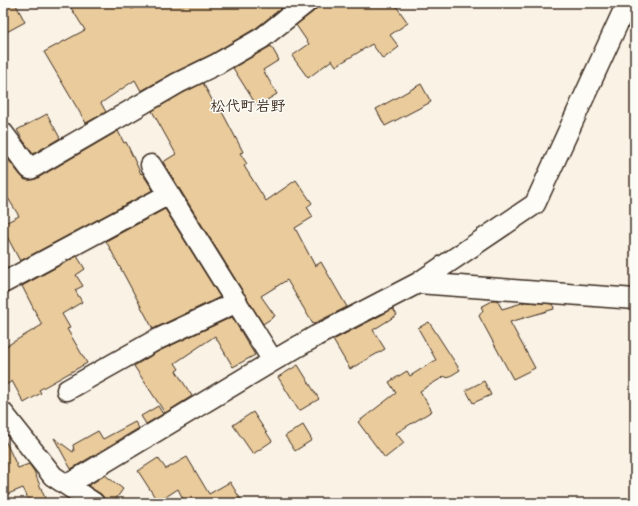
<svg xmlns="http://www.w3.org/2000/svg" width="638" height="506" font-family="Sriracha,'Klee One',sans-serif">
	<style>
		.building { fill: #e9cb9c; stroke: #3b2a1e }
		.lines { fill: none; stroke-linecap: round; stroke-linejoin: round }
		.minor-casing { stroke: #3b2a1e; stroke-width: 23 }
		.minor { stroke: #fdfcf7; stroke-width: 20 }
		.labels { text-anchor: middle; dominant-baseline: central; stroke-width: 3; stroke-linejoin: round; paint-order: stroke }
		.quarter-label { font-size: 15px; font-weight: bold; fill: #3b2a1e; stroke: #fdfcf7 }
	</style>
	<rect width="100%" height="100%" fill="#f9f2e5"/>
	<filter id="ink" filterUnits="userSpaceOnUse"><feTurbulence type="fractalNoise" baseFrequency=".025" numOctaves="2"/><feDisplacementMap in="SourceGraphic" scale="8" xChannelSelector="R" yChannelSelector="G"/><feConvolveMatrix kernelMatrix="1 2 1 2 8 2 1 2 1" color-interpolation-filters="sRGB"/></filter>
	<g filter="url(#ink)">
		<!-- building -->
		<path class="building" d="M 3,3 L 15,3 L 25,22 L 3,34 Z
			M 68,3 L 128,3 L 132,9 L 145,3 L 288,3 L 256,28 L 212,54 L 173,73 L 141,91 L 135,80 L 101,103 L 106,112 L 86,123 L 44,52 L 85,30 Z
			M 317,3 L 394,3 L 408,23 L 390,35 L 399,47 L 383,59 L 372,44 L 336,66 L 332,60 L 308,78 L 292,56 L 309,44 L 296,25 L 313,12 L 317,8 Z
			M 271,46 L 279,60 L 263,70 L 277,94 L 257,106 L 233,68 Z
			M 203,83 L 218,111 L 221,110 L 240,146 L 243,152 L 240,153 L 247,164 L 244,166 L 266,201 L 296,180 L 312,203 L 307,207 L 313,217 L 295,228 L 315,266 L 321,262 L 347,307 L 313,324 L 287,280 L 261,296 L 275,316 L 263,324 L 163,162 L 176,154 L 152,111 L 183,93 Z
			M 421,84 L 431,102 L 385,126 L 376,109 Z
			M 47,114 L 60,138 L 33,154 L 23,140 L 17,130 Z
			M 118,131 L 124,143 L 126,142 L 141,174 L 142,173 L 153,190 L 20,261 L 3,229 L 3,224 L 19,216 L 3,190 L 3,161 L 7,158 L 21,176 L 25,180 L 31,180 L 36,179 Z
			M 165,209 L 220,297 L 153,329 L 106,241 Z
			M 77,256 L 85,269 L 76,275 L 83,286 L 75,290 L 82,302 L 62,314 L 70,328 L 67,329 L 87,363 L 39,390 L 41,393 L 24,403 L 12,381 L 3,387 L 3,348 L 42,325 L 22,286 Z
			M 494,300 L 497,300 L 502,309 L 525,302 L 553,304 L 554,309 L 510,322 L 535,368 L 513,379 L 479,316 L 483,310 L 481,307 Z
			M 393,309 L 397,315 L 373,330 L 385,349 L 350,369 L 333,340 Z
			M 232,317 L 255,355 L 233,367 L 215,336 L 175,363 L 179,369 L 176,371 L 192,396 L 165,413 L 134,366 L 159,351 Z
			M 429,322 L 460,370 L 447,378 L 445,376 L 420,391 L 432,411 L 396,433 L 404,443 L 385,458 L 358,422 L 396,393 L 389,382 L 407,371 L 410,376 L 436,360 L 418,328 Z
			M 298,365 L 319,399 L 299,411 L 278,377 Z
			M 484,381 L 491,395 L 473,403 L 466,390 Z
			M 158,406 L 163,414 L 146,424 L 141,416 Z
			M 253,412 L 272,441 L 253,454 L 233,425 Z
			M 135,422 L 139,428 L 71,469 L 54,438 L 73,452 L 74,451 L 73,445 L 98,431 L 103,439 Z
			M 303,425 L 312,440 L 295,451 L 285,436 Z
			M 3,436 L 18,468 L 29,464 L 34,471 L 47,503 L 30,503 L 23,488 L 3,496 Z
			M 187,457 L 209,494 L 230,482 L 243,503 L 185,503 L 178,489 L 158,502 L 138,471 L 158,458 L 166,469 Z
			M 105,475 L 123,489 L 113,503 L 105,503 L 104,498 L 101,494 L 88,486 Z"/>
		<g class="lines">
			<!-- minor casing -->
			<g class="minor-casing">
				<path id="minor" d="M 3,133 L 30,169 L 178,83 L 217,64 L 262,38 L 306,3
					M 151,165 L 273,361
					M 3,283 L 169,194
					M 418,283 L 635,299
					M 67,390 L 154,341 L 237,302
					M 3,413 L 53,476 L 94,503
					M 67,485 L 273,361 L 316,336 L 418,283 L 535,204 L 627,3"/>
			</g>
			<!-- minor -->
			<use href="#minor" class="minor"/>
		</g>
	</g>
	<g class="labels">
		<!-- quarter labels -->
		<g class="quarter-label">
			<text x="248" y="106">松代町岩野</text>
		</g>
	</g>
	<!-- margin -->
	<rect width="638" height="506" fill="none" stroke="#fdfcf7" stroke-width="16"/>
	<rect x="8" y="8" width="622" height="490" fill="none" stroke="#3b2a1e" stroke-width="1.5" filter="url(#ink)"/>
</svg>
